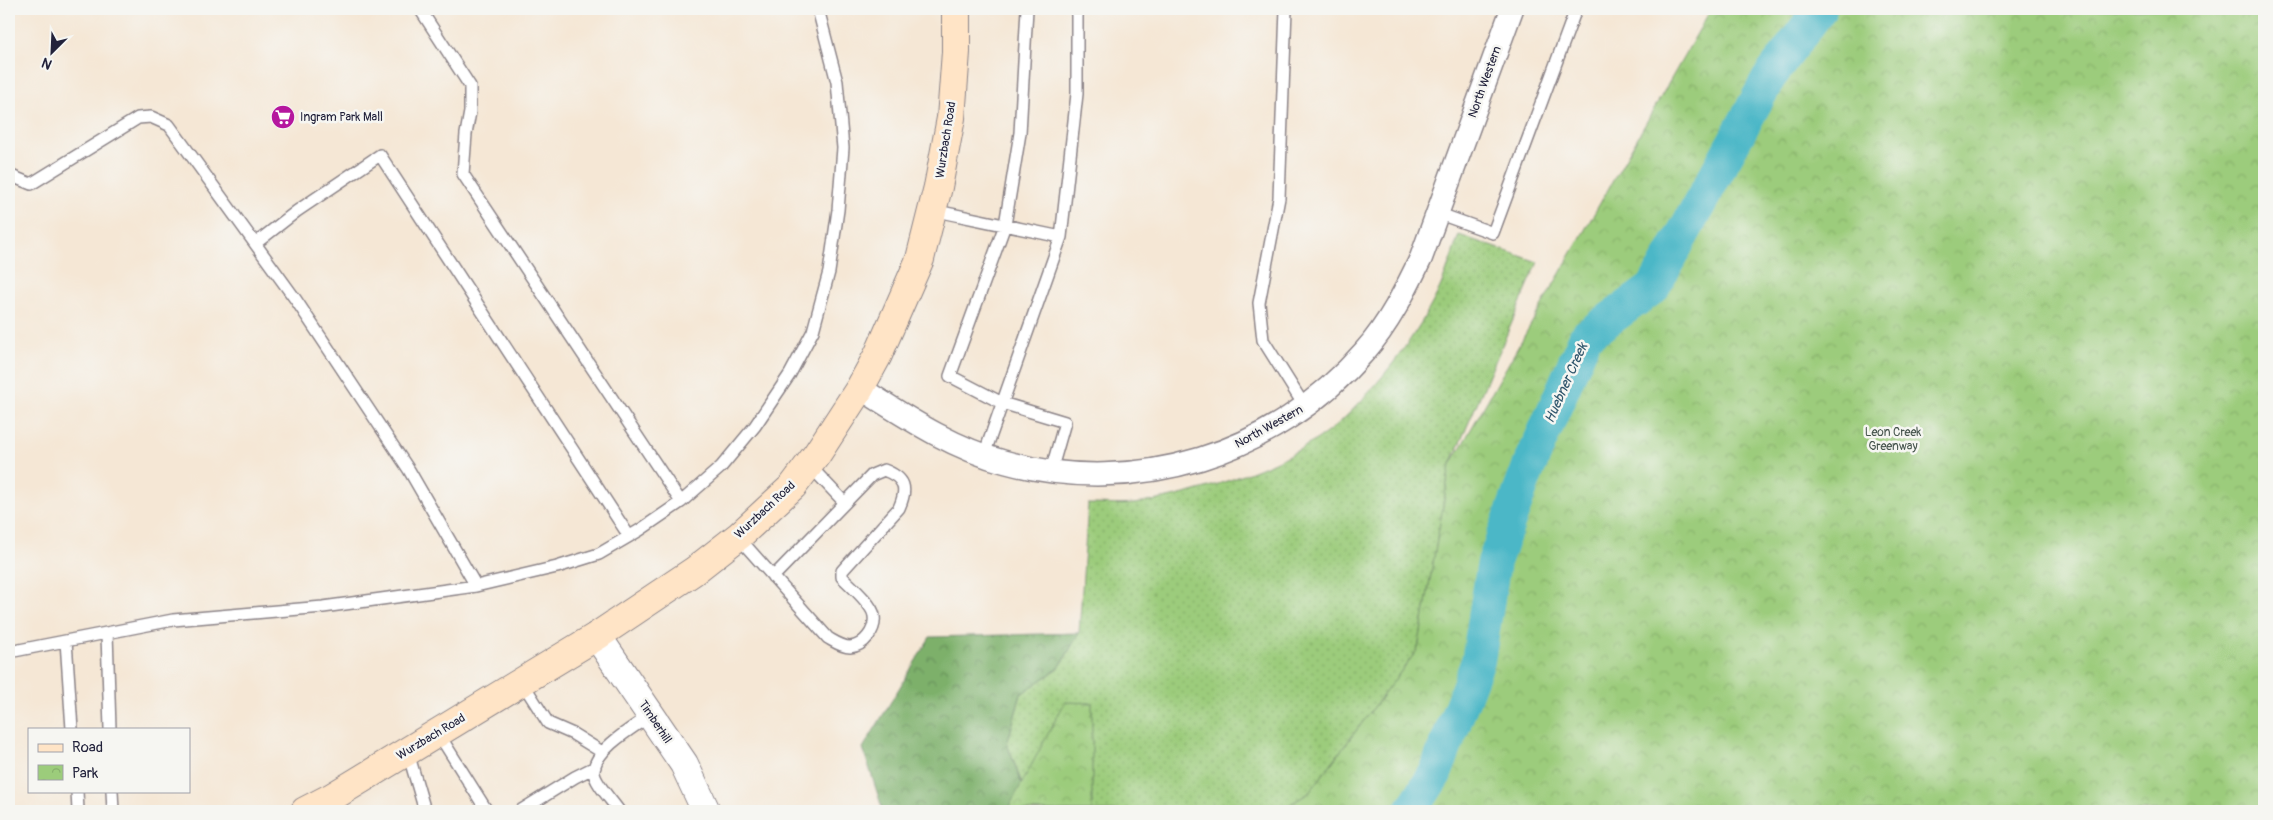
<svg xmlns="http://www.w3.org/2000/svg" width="2273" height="820" font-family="Pangolin,sans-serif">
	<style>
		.grass { fill: url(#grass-dots); stroke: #5f775b }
		.forest { fill: url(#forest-crowns); stroke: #506953 }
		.park { fill: url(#park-crowns); stroke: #5f775b }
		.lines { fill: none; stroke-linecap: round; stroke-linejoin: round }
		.river { stroke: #4bb7c7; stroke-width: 34 }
		.service-casing { stroke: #8c8488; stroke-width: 14 }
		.minor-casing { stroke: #8c8488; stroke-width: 25 }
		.tertiary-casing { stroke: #8c8488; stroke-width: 30 }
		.secondary-casing { stroke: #8c8488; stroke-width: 30 }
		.service { stroke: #fff; stroke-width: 11 }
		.minor { stroke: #fff; stroke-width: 22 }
		.tertiary { stroke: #fff; stroke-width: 28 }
		.secondary { stroke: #ffe4c6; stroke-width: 28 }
		.labels { text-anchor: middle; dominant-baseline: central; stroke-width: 5; stroke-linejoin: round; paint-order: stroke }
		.street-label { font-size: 12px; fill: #22223b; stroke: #f6f6f2 }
		.poi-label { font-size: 12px; fill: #22223b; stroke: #f6f6f2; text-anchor: start }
		.park-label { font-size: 12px; fill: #47554e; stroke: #f6f6f2 }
		.water-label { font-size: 14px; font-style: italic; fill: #30566c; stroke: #f6f6f2 }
	</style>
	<defs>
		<pattern id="grass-dots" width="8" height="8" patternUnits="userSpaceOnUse" patternTransform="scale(1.25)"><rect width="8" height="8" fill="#9ccc7b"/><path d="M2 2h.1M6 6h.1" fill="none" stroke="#86af6b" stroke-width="1.8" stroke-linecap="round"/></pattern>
		<pattern id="forest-crowns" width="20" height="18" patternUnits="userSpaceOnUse" patternTransform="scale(1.25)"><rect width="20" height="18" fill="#7db06b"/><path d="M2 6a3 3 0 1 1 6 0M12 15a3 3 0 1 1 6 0" fill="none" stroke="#668f59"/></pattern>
		<pattern id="park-crowns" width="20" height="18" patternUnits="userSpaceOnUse" patternTransform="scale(1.25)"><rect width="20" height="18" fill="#9ccc7b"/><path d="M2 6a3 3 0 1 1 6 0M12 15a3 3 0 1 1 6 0" fill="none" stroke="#86af6b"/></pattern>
	</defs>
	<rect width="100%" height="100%" fill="#f6f6f2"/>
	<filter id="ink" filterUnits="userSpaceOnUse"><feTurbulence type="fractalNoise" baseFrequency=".02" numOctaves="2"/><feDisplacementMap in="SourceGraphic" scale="10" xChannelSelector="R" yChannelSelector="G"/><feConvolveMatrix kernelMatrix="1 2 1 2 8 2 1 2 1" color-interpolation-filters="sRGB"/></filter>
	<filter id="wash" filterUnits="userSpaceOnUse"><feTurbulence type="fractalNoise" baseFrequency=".0096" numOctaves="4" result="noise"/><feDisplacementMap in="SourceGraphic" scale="20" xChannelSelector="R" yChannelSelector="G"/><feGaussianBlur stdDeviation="1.12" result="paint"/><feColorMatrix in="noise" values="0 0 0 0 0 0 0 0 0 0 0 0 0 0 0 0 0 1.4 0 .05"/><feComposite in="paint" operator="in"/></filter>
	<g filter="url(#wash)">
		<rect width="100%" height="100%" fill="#f5e7d5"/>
		<!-- grass -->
		<path class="grass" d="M 1459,235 L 1538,262 L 1450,466 L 1418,649 L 1309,793 L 1279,811 L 1038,811 L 1022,784 L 1007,744 L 1021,694 L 1059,668 L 1079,633 L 1088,504 C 1105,504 1124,506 1141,503 C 1198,495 1297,461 1340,422 C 1377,388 1421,331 1441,285 C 1448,269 1453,251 1459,235 Z"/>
		<!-- forest -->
		<path class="forest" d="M 1079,633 L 1059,668 L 1021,694 L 1007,744 L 1022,784 L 1038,811 L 883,811 L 863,748 L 930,637 Z"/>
		<!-- park -->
		<path class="park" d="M 1711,9 L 2264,9 L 2264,811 L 1279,811 L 1309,793 L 1418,649 L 1450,466 Z
			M 1065,702 L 1092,703 L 1092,811 L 1007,811 Z"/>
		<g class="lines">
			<!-- river -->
			<path class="river" d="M 1411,811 L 1435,774 L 1478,661 L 1494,562 L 1528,469 L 1586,336 L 1653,288 L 1769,78 L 1820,9"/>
		</g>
	</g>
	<g filter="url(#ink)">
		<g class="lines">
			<!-- service casing -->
			<g class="service-casing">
				<path id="service" d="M 420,9 L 470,86 L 470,112 L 466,134 L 463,174 L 681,502
					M 1027,9 L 1020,133 L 1005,225 L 950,376 L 1002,403 L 1065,422 L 1051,471
					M 1286,9 L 1279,198 L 1259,303 L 1263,340 L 1305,407
					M 9,175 L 31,184 L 138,118 L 151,117 L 169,125 L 296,300 L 409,470 L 476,586
					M 932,210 L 1061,237
					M 1437,213 L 1493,233 L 1576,9
					M 256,243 L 297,211 L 380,155 L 629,536
					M 984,455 L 1061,237 L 1077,94 L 1077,9
					M 809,465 L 845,503
					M 738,537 C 768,571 798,604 828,638 C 835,642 842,647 850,647 C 864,646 876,630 874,616 C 873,605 850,585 842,577 L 842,571 L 899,508 C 908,488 905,478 884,470 L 872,475 L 773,577
					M 107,633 L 110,729
					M 66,641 L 72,729
					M 9,652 L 173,620 L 323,607 L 476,586 L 557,567 L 599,554 L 640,530 L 681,502 L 721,467 L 755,426 L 790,374 L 813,331 L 820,305 L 829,272 L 838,210 L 843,148 L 837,82 L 818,9
					M 522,682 L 548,723 L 573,734 L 602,752
					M 438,733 L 487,811
					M 411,763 L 425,811
					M 77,791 L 78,811
					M 112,791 L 113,811
					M 520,811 L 575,777 L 595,767
					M 619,811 C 613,802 594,782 594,772 C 593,750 635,726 651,715"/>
			</g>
			<!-- minor casing -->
			<g class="minor-casing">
				<path id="minor" d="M 860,388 C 906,417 952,448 1005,462 C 1136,498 1276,454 1364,352 C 1389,324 1405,291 1421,258 L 1512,9"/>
			</g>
			<!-- tertiary casing -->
			<g class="tertiary-casing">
				<path id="tertiary" d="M 597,636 L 684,764 L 706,811"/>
			</g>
			<!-- secondary casing -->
			<g class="secondary-casing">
				<path id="secondary" d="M 305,811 L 332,797 L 597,636 L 694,571 L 740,535 L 793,486 L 817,454 L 860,388 L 878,355 L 920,259 L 938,187 L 951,118 L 956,52 L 956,9"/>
			</g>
			<!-- service -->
			<use href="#service" class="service"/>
			<!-- minor -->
			<use href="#minor" class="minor"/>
			<!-- tertiary -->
			<use href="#tertiary" class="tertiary"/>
			<!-- secondary -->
			<use href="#secondary" class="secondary"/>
		</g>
	</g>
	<!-- icons -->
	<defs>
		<g id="supermarket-disc" transform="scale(1.25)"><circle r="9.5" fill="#b5179e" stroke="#f6f6f2"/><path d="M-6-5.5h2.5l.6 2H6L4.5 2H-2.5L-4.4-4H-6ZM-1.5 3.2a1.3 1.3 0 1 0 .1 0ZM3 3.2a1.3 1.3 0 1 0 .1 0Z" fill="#fff"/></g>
	</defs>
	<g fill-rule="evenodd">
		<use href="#supermarket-disc" x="283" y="117"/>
	</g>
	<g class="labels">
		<!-- street labels -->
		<g class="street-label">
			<text transform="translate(1485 82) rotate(-70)">North Western</text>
			<text transform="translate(946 140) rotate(-81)">Wurzbach Road</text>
			<text transform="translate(1269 427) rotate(-29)">North Western</text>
			<text transform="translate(765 510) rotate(-43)">Wurzbach Road</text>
			<text transform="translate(655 722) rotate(56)">Timberhill</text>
			<text transform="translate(431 737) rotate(-31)">Wurzbach Road</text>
		</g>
		<!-- poi labels -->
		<g class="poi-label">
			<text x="300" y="117">Ingram Park Mall</text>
		</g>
		<!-- park labels -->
		<g class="park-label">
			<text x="1893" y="432">Leon Creek<tspan x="1893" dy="14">Greenway</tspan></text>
		</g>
		<!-- water labels -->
		<g class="water-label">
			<text transform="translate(1566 383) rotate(-66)">Huebner Creek</text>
		</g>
	</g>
	<!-- margin -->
	<rect width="2273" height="820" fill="none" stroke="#f6f6f2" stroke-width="30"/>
	<!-- legend -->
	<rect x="28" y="728" width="162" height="65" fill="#f6f6f2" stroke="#a1a1a9"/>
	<rect x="38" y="744" width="25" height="8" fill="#ffe4c6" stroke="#a1a1a9"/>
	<text x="72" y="752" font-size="15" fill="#22223b">Road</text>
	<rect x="38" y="765" width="25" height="15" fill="url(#park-crowns)" stroke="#a1a1a9"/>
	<text x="72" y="778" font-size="15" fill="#22223b">Park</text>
	<!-- north arrow -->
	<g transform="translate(52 52) rotate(204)" stroke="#f6f6f2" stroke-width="4" paint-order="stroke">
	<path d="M0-4L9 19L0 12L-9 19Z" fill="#22223b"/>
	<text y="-8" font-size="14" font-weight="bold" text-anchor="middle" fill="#22223b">N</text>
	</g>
</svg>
